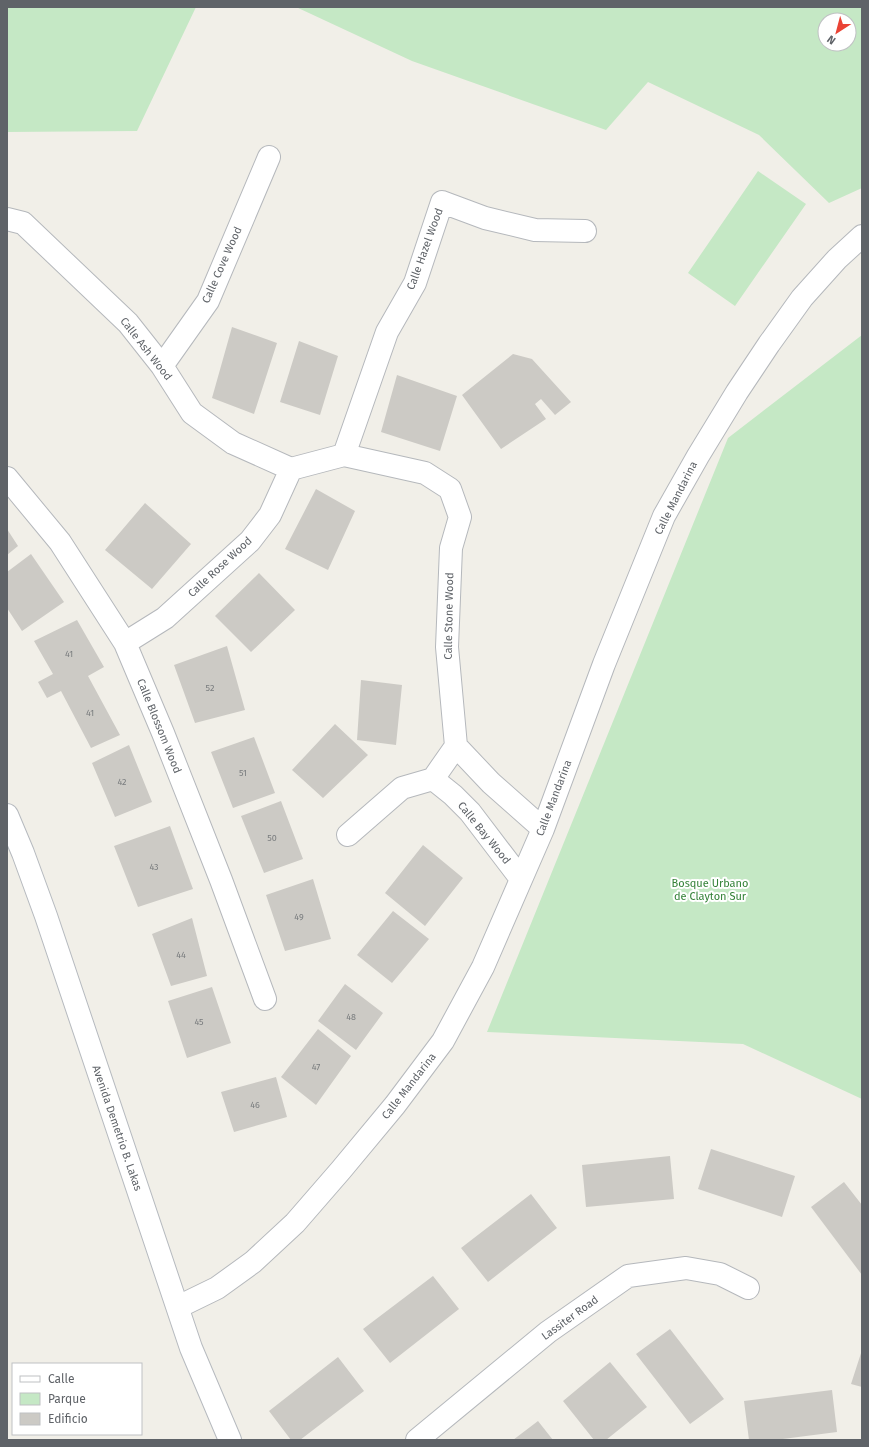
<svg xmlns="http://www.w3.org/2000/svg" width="869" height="1447" font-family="'Fira Sans',sans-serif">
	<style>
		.green { fill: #c5e8c5; fill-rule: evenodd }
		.building { fill: #cccac5 }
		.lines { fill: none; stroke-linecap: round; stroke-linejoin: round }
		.street-casing { stroke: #b5b8bc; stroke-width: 24 }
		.secondary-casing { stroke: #b6babf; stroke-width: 24 }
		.street { stroke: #fff; stroke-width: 22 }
		.secondary { stroke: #fff; stroke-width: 22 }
		.labels { text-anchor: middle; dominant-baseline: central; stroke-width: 4; stroke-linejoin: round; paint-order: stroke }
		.number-label { font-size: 9px; fill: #7a7d7f }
		.street-label { font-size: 11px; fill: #5f6368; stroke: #fff }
		.park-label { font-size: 11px; fill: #348238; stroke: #fff }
	</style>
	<rect width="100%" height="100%" fill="#f1efe8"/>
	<!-- green -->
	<path class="green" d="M 7,7 L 196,7 L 137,131 L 7,132 Z
		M 296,7 L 862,7 L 862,188 L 829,203 L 759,135 L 648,82 L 606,130 L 412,61 ZM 825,20 L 849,20 L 849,44 L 825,44 Z
		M 758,171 L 806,204 L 735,306 L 688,273 Z
		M 862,335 L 862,1099 L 743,1044 L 487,1032 L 728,438 Z"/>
	<!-- building -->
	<path class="building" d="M 232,327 L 277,343 L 254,414 L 212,398 Z
		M 299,341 L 338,356 L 320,415 L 280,402 Z
		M 513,354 L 532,359 L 571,402 L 555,415 L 541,399 L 535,404 L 546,419 L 501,449 L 462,395 Z
		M 397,375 L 457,396 L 440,451 L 381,432 Z
		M 316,489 L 355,511 L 328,570 L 285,549 Z
		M 145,503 L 191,544 L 152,589 L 105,550 Z
		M 7,529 L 18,546 L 7,555 Z
		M 31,554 L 64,602 L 22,631 L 7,608 L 7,572 Z
		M 259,573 L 295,610 L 251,652 L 215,616 Z
		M 77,620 L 104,667 L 88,676 L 120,735 L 91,748 L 61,691 L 47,698 L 38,682 L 53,674 L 34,641 Z
		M 227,646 L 245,710 L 195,723 L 174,665 Z
		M 361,680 L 402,685 L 396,745 L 357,740 Z
		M 335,724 L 368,755 L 323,798 L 292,770 Z
		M 254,737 L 275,793 L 233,808 L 211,752 Z
		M 129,745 L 152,802 L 115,817 L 92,763 Z
		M 281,801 L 303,859 L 264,873 L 241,816 Z
		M 170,826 L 193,889 L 138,907 L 114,846 Z
		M 423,845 L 463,878 L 425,926 L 385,893 Z
		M 313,879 L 331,939 L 285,951 L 266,895 Z
		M 393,911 L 429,939 L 392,983 L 357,955 Z
		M 192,918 L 207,976 L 171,986 L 152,934 Z
		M 345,984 L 383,1013 L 356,1050 L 318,1021 Z
		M 212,987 L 231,1043 L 187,1058 L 168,1001 Z
		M 318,1029 L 351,1056 L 316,1105 L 281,1077 Z
		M 276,1077 L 287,1117 L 234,1132 L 221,1092 Z
		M 711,1149 L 795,1176 L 782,1217 L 698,1189 Z
		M 670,1156 L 674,1199 L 586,1207 L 582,1165 Z
		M 844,1182 L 862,1205 L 862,1275 L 811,1207 Z
		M 531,1194 L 557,1228 L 488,1282 L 461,1248 Z
		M 433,1276 L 459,1309 L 390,1363 L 363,1329 Z
		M 670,1329 L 724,1399 L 690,1424 L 636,1354 Z
		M 862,1350 L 862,1387 L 851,1384 Z
		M 338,1357 L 364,1391 L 300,1440 L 291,1440 L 269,1411 Z
		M 610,1362 L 647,1407 L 606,1440 L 594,1440 L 563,1401 Z
		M 832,1390 L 837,1432 L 775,1440 L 749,1440 L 744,1401 Z
		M 538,1421 L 553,1440 L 513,1440 Z"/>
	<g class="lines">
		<!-- street casing -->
		<g class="street-casing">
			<path id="street" d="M 7,219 L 23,223 L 128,323 L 162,366 L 192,413 L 233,443 L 291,469
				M 162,366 L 208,301 L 269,157
				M 344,455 L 387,332 L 415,283 L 442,202 L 485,218 L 535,230 L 585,231
				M 291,469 L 344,455 L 425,473 L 450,489 L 460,517 L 451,548 L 447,647 L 456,746 L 433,779
				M 7,478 L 60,542 L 125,643 L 163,733 L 221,880 L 265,999
				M 125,643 L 165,618 L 250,541 L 270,515 L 291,469
				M 456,746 L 491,783 L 543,829
				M 433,779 L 453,795 L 470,812 L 521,879
				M 348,835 L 402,788 L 433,779
				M 178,1307 L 217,1288 L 253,1262 L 295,1223 L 341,1170 L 395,1105 L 443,1041 L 483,967 L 543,829 L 604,664 L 664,516 L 698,456 L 737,392 L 769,344 L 802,298 L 837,259 L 862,236
				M 417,1440 L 548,1332 L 628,1276 L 686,1268 L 720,1274 L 748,1288"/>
		</g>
		<!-- secondary casing -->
		<g class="secondary-casing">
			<path id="secondary" d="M 7,815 L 23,853 L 46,916 L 191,1348 L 230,1440"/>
		</g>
		<!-- street -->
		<use href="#street" class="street"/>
		<!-- secondary -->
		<use href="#secondary" class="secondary"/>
	</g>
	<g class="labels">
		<!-- number labels -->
		<g class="number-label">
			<text x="69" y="654">41</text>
			<text x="210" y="688">52</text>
			<text x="90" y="713">41</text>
			<text x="243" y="773">51</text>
			<text x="122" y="782">42</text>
			<text x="272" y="838">50</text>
			<text x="154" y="867">43</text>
			<text x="299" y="917">49</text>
			<text x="181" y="955">44</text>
			<text x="351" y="1017">48</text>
			<text x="199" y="1022">45</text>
			<text x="316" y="1067">47</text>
			<text x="255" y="1105">46</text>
		</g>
		<!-- street labels -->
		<g class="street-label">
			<text transform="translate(425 249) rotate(-70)">Calle Hazel Wood</text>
			<text transform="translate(222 265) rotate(-66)">Calle Cove Wood</text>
			<text transform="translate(146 349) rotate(52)">Calle Ash Wood</text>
			<text transform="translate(676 498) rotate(-63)">Calle Mandarina</text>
			<text transform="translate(220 567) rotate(-43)">Calle Rose Wood</text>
			<text transform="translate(449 616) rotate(-89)">Calle Stone Wood</text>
			<text transform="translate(159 726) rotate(68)">Calle Blossom Wood</text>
			<text transform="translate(554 798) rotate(-69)">Calle Mandarina</text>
			<text transform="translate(484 833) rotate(51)">Calle Bay Wood</text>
			<text transform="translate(409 1086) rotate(-52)">Calle Mandarina</text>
			<text transform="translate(117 1128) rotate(71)">Avenida Demetrio B. Lakas</text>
			<text transform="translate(570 1318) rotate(-36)">Lassiter Road</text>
		</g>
		<!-- park labels -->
		<g class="park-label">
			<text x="710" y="883">Bosque Urbano<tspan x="710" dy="13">de Clayton Sur</tspan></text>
		</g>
	</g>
	<!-- border -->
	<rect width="869" height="1447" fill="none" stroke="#5f6368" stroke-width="16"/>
	<!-- legend -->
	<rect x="12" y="1363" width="130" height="72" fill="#ffffff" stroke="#bfc1c3"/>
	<rect x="20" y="1376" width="20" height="6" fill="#ffffff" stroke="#bfc1c3"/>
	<text x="48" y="1383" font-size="12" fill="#5f6368">Calle</text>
	<rect x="20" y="1393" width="20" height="12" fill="#c5e8c5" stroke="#bfc1c3"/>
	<text x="48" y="1403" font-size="12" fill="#5f6368">Parque</text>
	<rect x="20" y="1413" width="20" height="12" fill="#cccac5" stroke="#bfc1c3"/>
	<text x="48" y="1423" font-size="12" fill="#5f6368">Edificio</text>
	<!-- north arrow -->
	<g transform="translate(837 32) rotate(216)"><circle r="19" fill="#ffffff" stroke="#bfc1c3"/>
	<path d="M0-3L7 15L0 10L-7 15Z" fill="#ea4335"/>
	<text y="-6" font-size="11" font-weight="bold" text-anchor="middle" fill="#5f6368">N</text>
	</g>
</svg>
